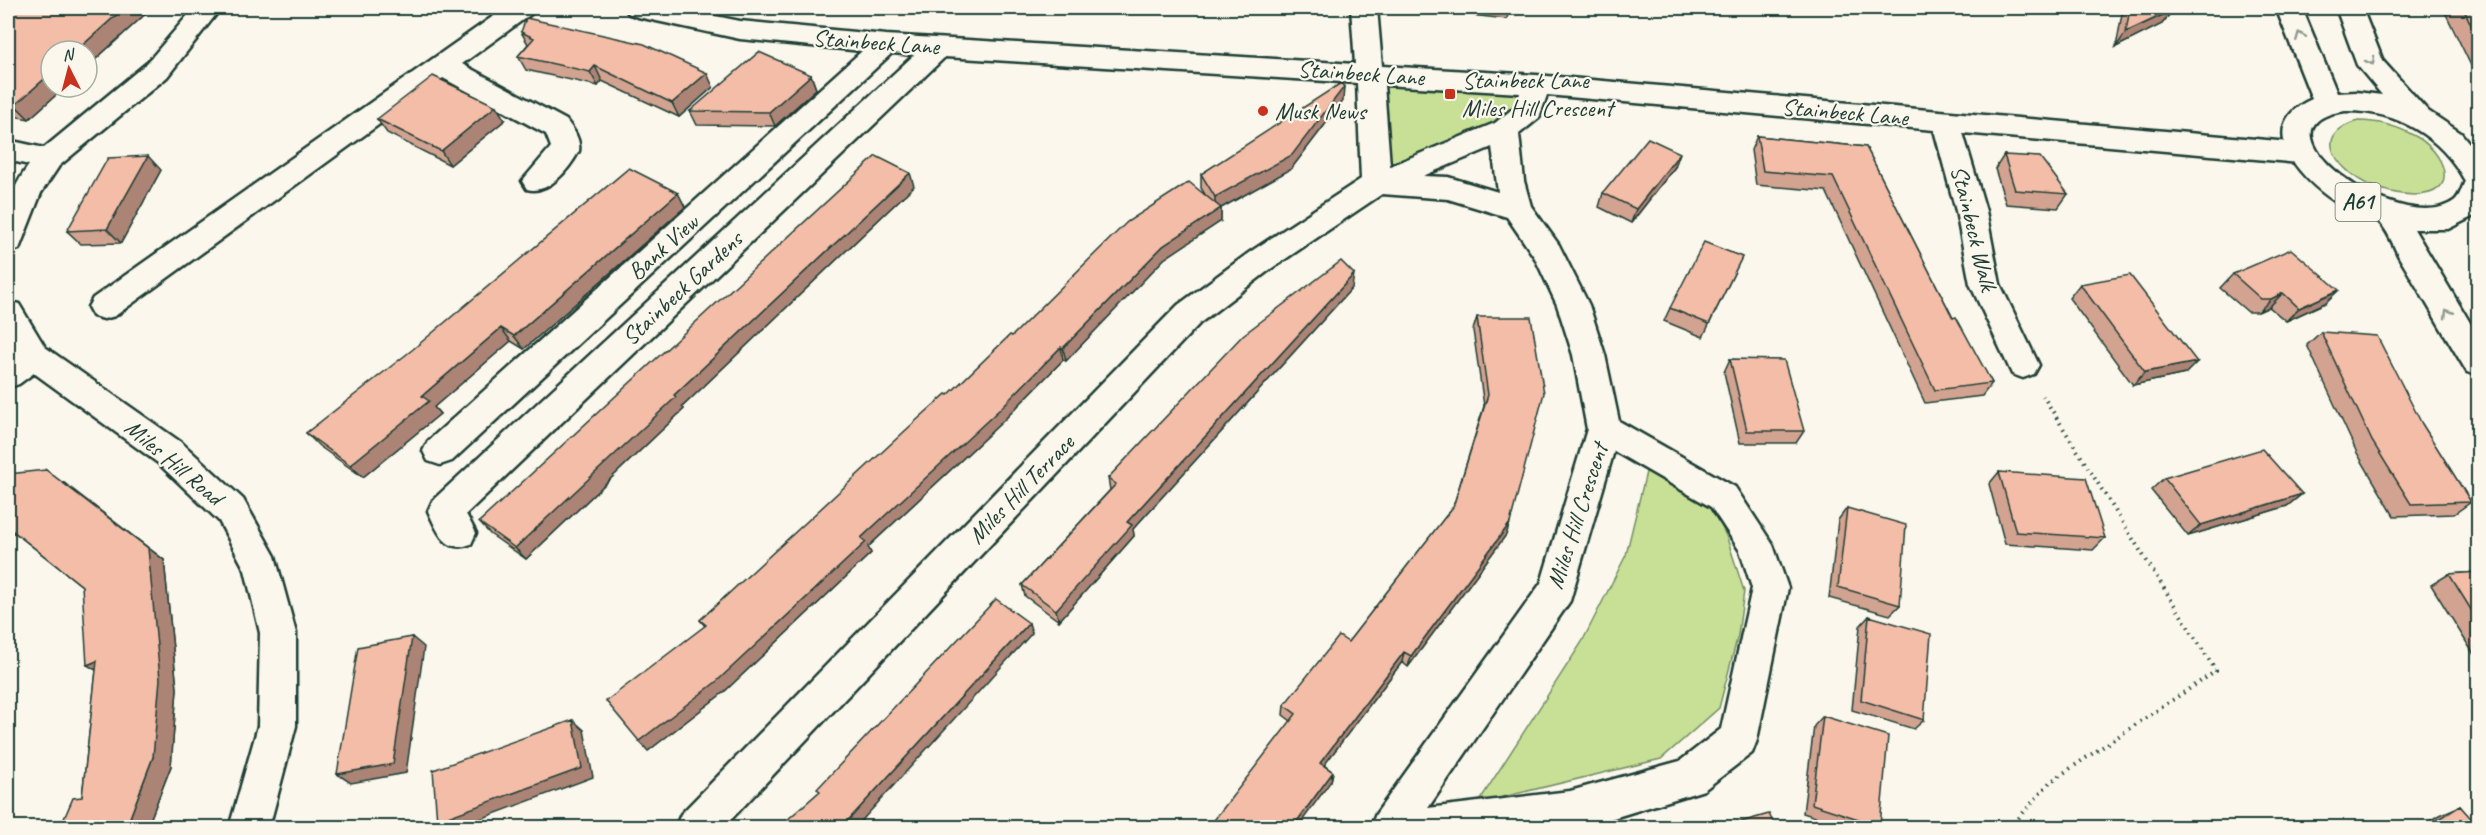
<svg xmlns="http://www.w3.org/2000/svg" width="2486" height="835" font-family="Caveat,sans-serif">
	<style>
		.green { fill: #c7e096; stroke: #738e65; stroke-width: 1.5 }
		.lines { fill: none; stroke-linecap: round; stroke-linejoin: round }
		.minor-casing { stroke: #1f3d34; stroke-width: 5 }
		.highway-casing { stroke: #1f3d34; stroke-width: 5 }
		.path { stroke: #1f3d34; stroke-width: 4; stroke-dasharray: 1.5 5; stroke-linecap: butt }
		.minor { fill: #fbf7ec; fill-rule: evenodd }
		.highway { fill: #fbf7ec; fill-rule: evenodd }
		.wall { fill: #d2a390; stroke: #1f3d34; stroke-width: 1.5 }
		.shaded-wall { fill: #ab8476; stroke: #1f3d34; stroke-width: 1.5 }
		.building { fill: #f4bda8; stroke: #1f3d34; stroke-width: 1.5 }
		.oneway { stroke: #8d9a90 }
		.poi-dot { fill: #c8321e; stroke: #fbf7ec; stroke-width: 2 }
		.labels { text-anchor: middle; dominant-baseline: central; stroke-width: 4.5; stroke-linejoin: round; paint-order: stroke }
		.shield { fill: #fbf7ec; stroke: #61756b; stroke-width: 1.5 }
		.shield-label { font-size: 22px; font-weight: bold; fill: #1f3d34 }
		.street-label { font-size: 24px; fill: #1f3d34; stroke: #fbf7ec }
		.poi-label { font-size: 24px; fill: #1f3d34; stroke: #fbf7ec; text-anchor: start }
	</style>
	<rect width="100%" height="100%" fill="#fbf7ec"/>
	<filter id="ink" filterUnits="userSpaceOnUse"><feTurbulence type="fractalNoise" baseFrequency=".0167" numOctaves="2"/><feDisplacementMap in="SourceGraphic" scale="12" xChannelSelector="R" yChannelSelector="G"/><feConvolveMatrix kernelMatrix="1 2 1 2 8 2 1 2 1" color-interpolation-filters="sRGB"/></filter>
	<g filter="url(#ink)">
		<!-- green -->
		<path class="green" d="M 1367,72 L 1536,85 L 1529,111 L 1376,184 Z
			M 2358,121 C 2378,121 2397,126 2415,136 C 2444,151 2463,195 2414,195 C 2397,195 2381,190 2365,183 C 2336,167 2311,134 2358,121 Z
			M 1647,468 L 1712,506 L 1727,538 L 1744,591 L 1738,635 L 1719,708 L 1661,759 L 1478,803 L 1582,642 L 1626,555 Z"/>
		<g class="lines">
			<!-- minor casing -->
			<g class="minor-casing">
				<path id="minor" d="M 194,8 L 221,8 L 167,77 L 59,166 L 41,193 L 19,249 L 8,252 C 8,211 4,200 29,165 L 8,160 L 8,140 L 44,148 L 147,63 Z
					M 505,8 L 535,8 L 531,14 L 462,64 L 566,120 C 573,129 581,139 579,151 C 569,169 549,195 527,189 L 522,181 L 551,147 L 546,134 L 443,78 L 115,316 L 104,319 L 93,316 L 88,307 L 93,298 Z
					M 625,8 L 676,8 L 740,21 L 886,35 L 1355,64 L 1351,8 L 1377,8 L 1382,66 L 1536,75 L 2300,143 L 2310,146 L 2314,153 L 2310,160 L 2300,163 L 1963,133 L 1986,211 L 2000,284 L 2039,365 L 2034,374 L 2023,378 L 2012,374 L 1970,284 L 1956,211 L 1934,130 L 1547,95 L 1539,118 L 1519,134 L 1524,181 L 1531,206 L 1559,245 L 1589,305 L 1605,355 L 1619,421 L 1735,487 L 1773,545 L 1788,588 L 1757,740 L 1752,753 L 1704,790 L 1581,828 L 1370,828 L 1376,814 L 1541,583 L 1587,429 L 1573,355 L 1557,305 L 1535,258 L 1507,217 L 1448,199 L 1382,194 L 1272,268 L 1200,323 L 723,828 L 675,828 L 681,814 L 1178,305 L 1250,252 L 1361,179 L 1357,83 L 945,57 L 466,514 L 476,533 L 471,544 C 445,554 438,532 428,511 L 433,500 L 914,55 L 892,53 L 452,461 L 440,465 L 428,461 L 423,451 L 428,441 L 862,51 L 740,39 L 638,17 L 629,14 ZM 1384,85 L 1520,93 L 1516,106 L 1495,123 L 1390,166 ZM 1492,147 L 1498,192 L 1448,177 L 1423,176 ZM 1614,451 L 1711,507 L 1740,551 L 1752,588 L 1721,729 L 1680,761 L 1570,791 L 1428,808 L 1570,601 Z
					M 8,301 L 19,304 L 45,347 L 182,443 L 243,499 L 275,556 L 296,633 L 296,726 L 269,828 L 229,828 L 258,726 L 260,633 L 245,570 L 219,521 L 158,463 L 34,373 L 19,384 L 8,388 L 8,358 L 15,352 L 8,339 Z"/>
			</g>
			<!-- highway casing -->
			<g class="highway-casing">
				<path id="highway" d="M 2276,8 L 2302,8 L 2337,93 L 2356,92 L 2382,95 L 2357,65 L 2336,8 L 2362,8 L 2383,61 L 2428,111 L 2461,133 L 2478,154 L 2478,214 L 2448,229 L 2414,229 L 2478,336 L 2478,376 L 2467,372 C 2444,334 2422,295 2399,257 C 2394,247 2387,228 2378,221 C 2370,214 2354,212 2344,207 C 2308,187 2247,128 2312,99 ZM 2345,111 C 2396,110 2441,136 2465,181 C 2462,187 2460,197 2454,201 C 2399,240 2244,124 2345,111 Z"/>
			</g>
			<!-- path -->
			<path class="path" d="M 2010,828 L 2050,782 L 2216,671 L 2043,396"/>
			<!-- minor -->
			<use href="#minor" class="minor"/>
			<!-- highway -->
			<use href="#highway" class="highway"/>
		</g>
		<!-- wall -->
		<path class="wall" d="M 8,8 L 152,8 L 87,67 L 87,51 L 51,87 L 65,87 L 29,119 L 8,115 Z
			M 1461,8 L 1509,8 L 1507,19 L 1470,15 Z
			M 2123,8 L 2173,8 L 2173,10 L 2162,24 L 2116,47 Z
			M 2443,8 L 2478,8 L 2478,80 Z
			M 521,32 L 713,87 L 679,117 L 602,81 L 598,86 L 526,70 L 518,56 L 528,44 Z
			M 811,75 L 816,89 L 775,126 L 697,125 L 690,111 Z
			M 1343,101 L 1291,169 L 1221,208 L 1221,221 L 1164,259 L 1066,361 L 1063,360 L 1003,421 L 868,547 L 871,553 L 724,692 L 648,751 L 705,626 L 700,620 L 948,395 L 1206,196 L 1201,188 L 1201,174 Z
			M 377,119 L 505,120 L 450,165 L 387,133 Z
			M 1757,136 L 1866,147 L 1953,318 L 1992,383 L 1982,396 L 1925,403 L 1826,191 L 1756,185 L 1751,150 Z
			M 2004,155 L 2068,194 L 2058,208 L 2006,204 L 1995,169 Z
			M 1675,167 L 1631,223 L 1599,207 L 1603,193 Z
			M 161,170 L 121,243 L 81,244 L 67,231 Z
			M 914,186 L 682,407 L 684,409 L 526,559 L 490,534 L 479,522 Z
			M 678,193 L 685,207 L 524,349 L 511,341 L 434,407 L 440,414 L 363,477 L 319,446 L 306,433 Z
			M 1742,257 L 1703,337 L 1664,321 L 1670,308 Z
			M 2233,274 L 2325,303 L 2286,321 L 2269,307 L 2258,312 L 2248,312 L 2220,288 Z
			M 2080,284 L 2185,374 L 2133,385 L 2069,298 Z
			M 1352,288 L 1133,529 L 1134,536 L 1059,621 L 1025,596 L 1022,585 L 1110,490 L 1108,478 Z
			M 1477,317 L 1510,523 L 1506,535 L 1408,667 L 1402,662 L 1324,765 L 1333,772 L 1331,781 L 1291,721 L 1283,715 L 1284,705 L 1348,642 L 1453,507 L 1484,406 L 1473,330 Z
			M 2321,332 L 2422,424 L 2471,502 L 2454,514 L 2394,516 L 2357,453 L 2307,345 Z
			M 1730,359 L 1804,431 L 1796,443 L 1740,443 L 1724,372 Z
			M 1999,472 L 2105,538 L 2093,550 L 2005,544 L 1989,484 Z
			M 8,474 L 63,482 L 164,560 L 177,689 L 171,766 L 147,828 L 60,828 L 82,797 L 96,671 L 82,586 L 15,533 L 8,534 Z
			M 2164,478 L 2302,494 L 2287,506 L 2188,536 L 2151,490 Z
			M 1847,508 L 1900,605 L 1890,615 L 1829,598 L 1838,520 Z
			M 2478,572 L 2478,661 L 2431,585 L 2449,574 Z
			M 1869,616 L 1924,720 L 1914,729 L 1852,710 L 1860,626 Z
			M 1823,716 L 1880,826 L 1878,828 L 1849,828 L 1803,813 L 1814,726 Z
			M 2460,806 L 2478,828 L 2419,828 L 2440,815 Z"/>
		<!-- shaded-wall -->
		<path class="shaded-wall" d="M 124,8 L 152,8 L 87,67 L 87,51 L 76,51 Z
			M 2173,10 L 2162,24 L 2116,47 L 2126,32 Z
			M 595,66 L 602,81 L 598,86 L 590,72 Z
			M 51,73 L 51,87 L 65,87 L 29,119 L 15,105 Z
			M 707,73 L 713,87 L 679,117 L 672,103 Z
			M 811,75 L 816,89 L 775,126 L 769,112 Z
			M 1344,87 L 1343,101 L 1291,169 L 1221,208 L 1221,221 L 1164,259 L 1066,361 L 1063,348 L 1163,246 L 1215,211 L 1215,197 Z
			M 496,106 L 505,120 L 450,165 L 441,151 Z
			M 1680,153 L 1675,167 L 1631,223 L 1636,209 Z
			M 148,156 L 161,170 L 121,243 L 107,229 Z
			M 910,173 L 914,186 L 682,407 L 684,409 L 526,559 L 515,548 L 674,395 Z
			M 678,193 L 685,207 L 524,349 L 514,336 Z
			M 1354,274 L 1352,288 L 1133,529 L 1134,536 L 1059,621 L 1056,610 L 1127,522 Z
			M 2339,290 L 2325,303 L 2286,321 L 2299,308 Z
			M 2283,293 L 2269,307 L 2258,312 L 2271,299 Z
			M 501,328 L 511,341 L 434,407 L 440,414 L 363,477 L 350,465 L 422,396 Z
			M 1061,347 L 1063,360 L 1003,421 L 868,547 L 871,553 L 724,692 L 648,751 L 639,741 L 861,538 Z
			M 2197,362 L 2185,374 L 2133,385 L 2145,372 Z
			M 46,470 L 164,560 L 177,689 L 171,766 L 147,828 L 126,828 L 153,757 Z
			M 2302,494 L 2287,506 L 2188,536 L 2201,525 Z
			M 1510,523 L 1506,535 L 1408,667 L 1411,656 Z
			M 1029,623 L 1032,633 L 855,828 L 841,828 Z
			M 412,637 L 424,647 L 406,773 L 351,783 L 337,774 Z
			M 1404,652 L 1402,662 L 1319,772 L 1320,763 Z
			M 97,661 L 104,675 L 87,665 Z
			M 573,720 L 584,730 L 593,777 L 456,828 L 447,828 L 437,821 Z
			M 1333,772 L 1331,781 L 1297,828 L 1292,828 Z"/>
		<!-- building -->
		<path class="building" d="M 8,8 L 124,8 L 76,51 L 51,51 L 51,73 L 15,105 L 8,104 Z
			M 2130,8 L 2173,8 L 2173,10 L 2126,32 Z
			M 2463,8 L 2478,8 L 2478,39 Z
			M 526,18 L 644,44 L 707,73 L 672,103 L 595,66 L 590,72 L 518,56 L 534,38 L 521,32 Z
			M 759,52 L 811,75 L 769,112 L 690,111 Z
			M 433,76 L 496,106 L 441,151 L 377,119 Z
			M 1341,83 L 1344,87 L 1292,155 L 1215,197 L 1201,174 Z
			M 1757,136 L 1866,147 L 1953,318 L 1956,317 L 1992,383 L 1935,390 L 1833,177 L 1763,171 Z
			M 1648,138 L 1680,153 L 1636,209 L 1603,193 Z
			M 2004,155 L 2040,157 L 2068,194 L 2015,190 Z
			M 148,156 L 107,229 L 67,231 L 108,158 Z
			M 876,156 L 910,173 L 674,395 L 676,397 L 515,548 L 479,522 Z
			M 629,168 L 678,193 L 514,336 L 501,328 L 422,396 L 429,401 L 350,465 L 306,433 L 412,350 Z
			M 1189,182 L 1221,208 L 1163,246 L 1063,348 L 1061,347 L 1000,409 L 861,538 L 866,542 L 716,682 L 639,741 L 606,701 L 706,625 L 700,620 L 919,418 L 946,394 L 948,395 L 1010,335 L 1012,336 L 1127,222 Z
			M 1704,242 L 1742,257 L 1709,324 L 1670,308 Z
			M 2291,249 L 2339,290 L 2299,308 L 2283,293 L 2271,299 L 2261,299 L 2233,274 Z
			M 1341,261 L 1354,274 L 1127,522 L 1132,525 L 1056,610 L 1022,585 L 1116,484 L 1108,478 L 1243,335 Z
			M 2130,275 L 2197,362 L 2145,372 L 2080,284 Z
			M 1477,317 L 1531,317 L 1544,393 L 1510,523 L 1411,656 L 1404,652 L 1320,763 L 1333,772 L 1292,828 L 1208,828 L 1296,714 L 1284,705 L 1339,636 L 1348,642 L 1453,507 L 1488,395 Z
			M 2321,332 L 2377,336 L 2422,424 L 2471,502 L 2411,504 L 2372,441 Z
			M 1730,359 L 1784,360 L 1804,431 L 1747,431 Z
			M 2262,449 L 2302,494 L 2201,525 L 2164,478 Z
			M 46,470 L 148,548 L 160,679 L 153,757 L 126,828 L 60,828 L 73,798 L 82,797 L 97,661 L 87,665 L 82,586 L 8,527 L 8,474 Z
			M 1999,472 L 2086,478 L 2105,538 L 2016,532 Z
			M 1847,508 L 1906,525 L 1900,605 L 1838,587 Z
			M 2478,572 L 2478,621 L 2449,574 Z
			M 996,599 L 1029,623 L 841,828 L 778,828 L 820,791 L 817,789 Z
			M 1869,616 L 1931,634 L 1924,720 L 1861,700 Z
			M 412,637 L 393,764 L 337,774 L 358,647 Z
			M 1823,716 L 1888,736 L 1880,826 L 1812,804 Z
			M 573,720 L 582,768 L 437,821 L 433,770 Z
			M 2460,806 L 2478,826 L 2478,828 L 2425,828 Z
			M 1769,814 L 1776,828 L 1720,828 Z"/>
		<!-- one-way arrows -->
		<defs><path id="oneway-chevron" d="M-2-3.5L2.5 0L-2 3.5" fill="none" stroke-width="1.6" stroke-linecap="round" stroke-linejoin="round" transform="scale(1.5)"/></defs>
		<g class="oneway">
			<use href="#oneway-chevron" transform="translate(2300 36) rotate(-112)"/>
			<use href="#oneway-chevron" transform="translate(2371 61) rotate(61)"/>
			<use href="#oneway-chevron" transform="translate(2448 313) rotate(-121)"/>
		</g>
	</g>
	<!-- markers -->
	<g class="poi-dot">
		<rect x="1444" y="88" width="12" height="12" rx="3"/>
		<circle cx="1263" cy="111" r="6"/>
	</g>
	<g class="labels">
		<!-- shield labels -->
		<rect class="shield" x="2335.5" y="183" width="45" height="38" rx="4.5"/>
		<g class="shield-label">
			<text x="2358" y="202">A61</text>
		</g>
		<!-- street labels -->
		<g class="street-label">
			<text transform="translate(876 42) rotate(4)">Stainbeck Lane</text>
			<text transform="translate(1361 73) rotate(4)">Stainbeck Lane</text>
			<text transform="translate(1845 112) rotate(5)">Stainbeck Lane</text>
			<text transform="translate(1974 228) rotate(76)">Stainbeck Walk</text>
			<text transform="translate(663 247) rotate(-42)">Bank View</text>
			<text transform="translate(682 288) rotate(-43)">Stainbeck Gardens</text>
			<text transform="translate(174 462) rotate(40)">Miles Hill Road</text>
			<text transform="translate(1021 489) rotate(-46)">Miles Hill Terrace</text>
			<text transform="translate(1577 516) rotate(-72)">Miles Hill Crescent</text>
		</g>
		<!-- poi labels -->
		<g class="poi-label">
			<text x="1462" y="80">Stainbeck Lane<tspan x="1462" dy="28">Miles Hill Crescent</tspan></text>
			<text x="1275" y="111">Musk News</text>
		</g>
	</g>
	<!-- margin -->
	<rect width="2486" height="835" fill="none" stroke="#fbf7ec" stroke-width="30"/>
	<rect x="15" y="15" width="2456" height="805" fill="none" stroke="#1f3d34" stroke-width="2" filter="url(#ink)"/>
	<!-- north arrow -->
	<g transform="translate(69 69) rotate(354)"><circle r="28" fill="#fbf7ec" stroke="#a3ada2" stroke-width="1.5"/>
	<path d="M0-4.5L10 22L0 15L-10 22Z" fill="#c8321e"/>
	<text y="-9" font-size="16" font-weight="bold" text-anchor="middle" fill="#1f3d34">N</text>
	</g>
</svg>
